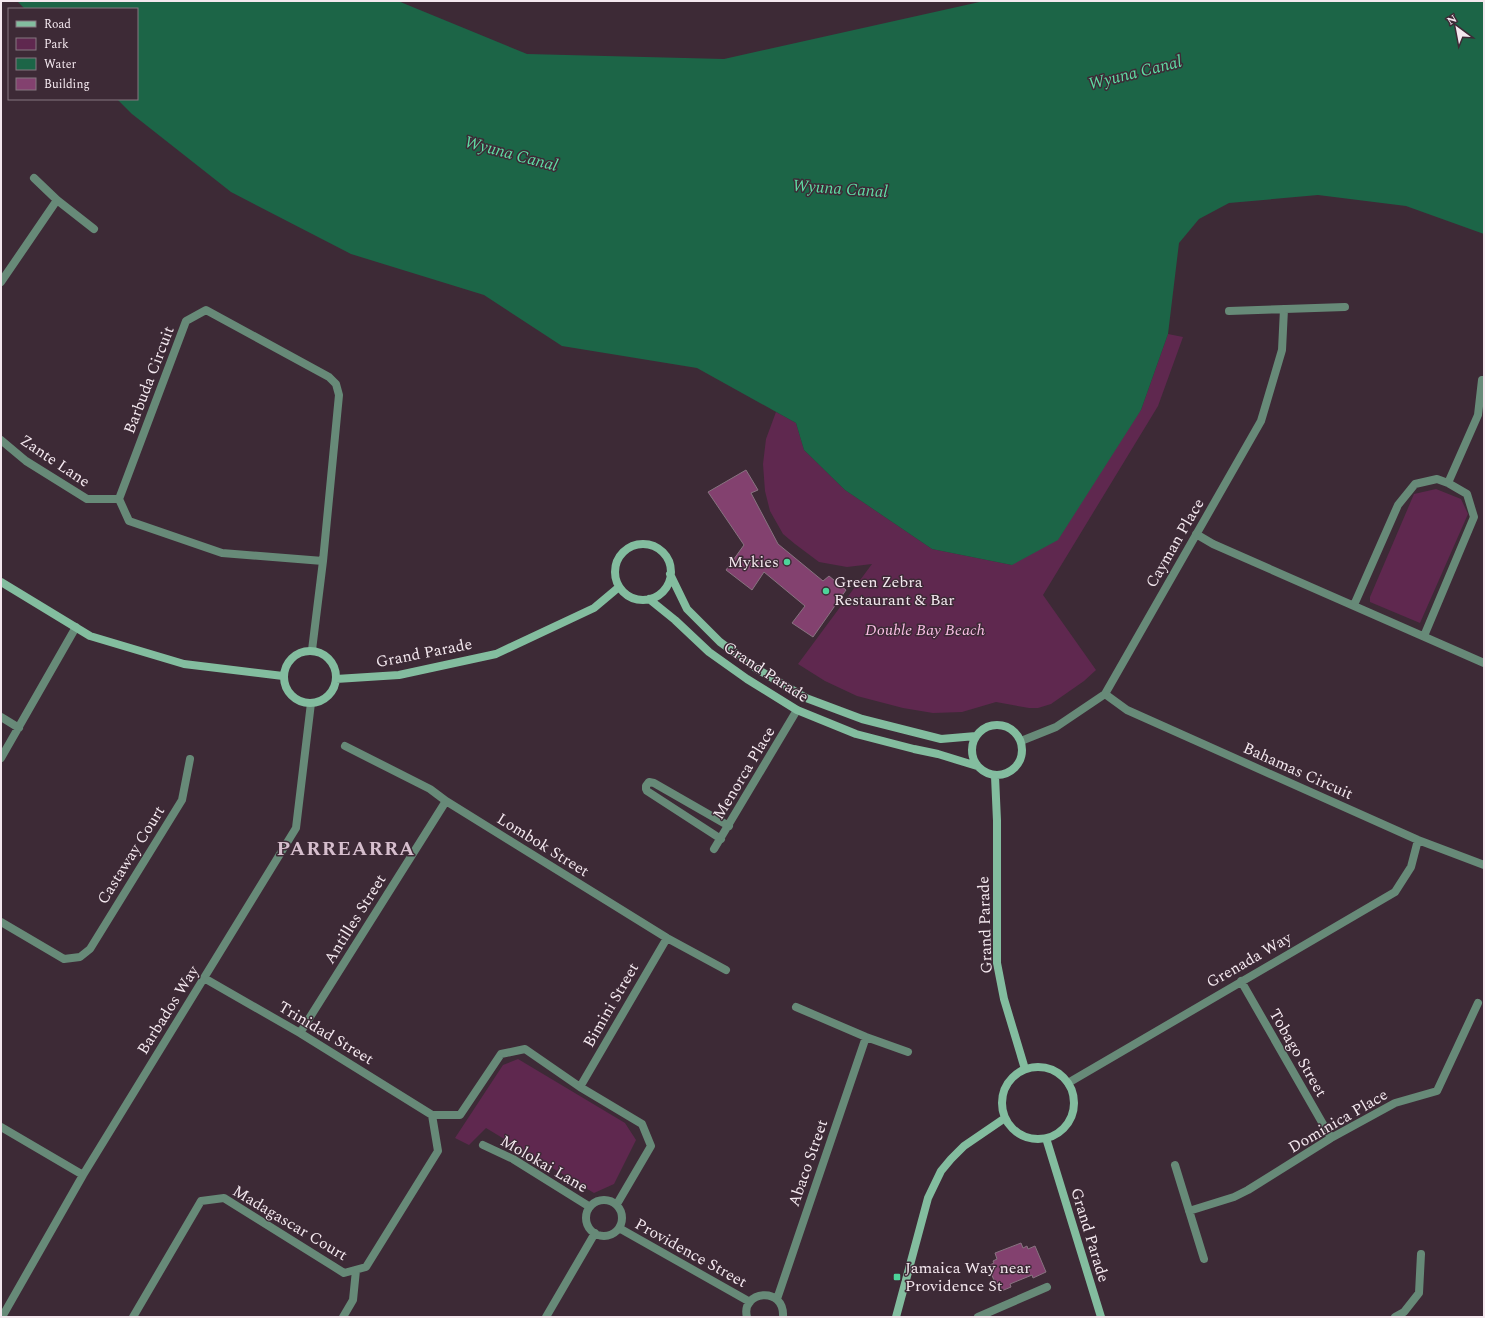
<svg xmlns="http://www.w3.org/2000/svg" width="1485" height="1318" font-family="Spectral,serif">
	<style>
		.green { fill: #5f284f }
		.water { fill: #1c6547 }
		.building { fill: #83416f; stroke: #887380 }
		.lines { fill: none; stroke-linecap: round; stroke-linejoin: round }
		.street { stroke: #678a78; stroke-width: 8 }
		.secondary { stroke: #83bd9f; stroke-width: 8 }
		.poi-dot { fill: #4dd39a; stroke: #3d2a36; stroke-width: 1.5 }
		.labels { text-anchor: middle; dominant-baseline: central; stroke-width: 3; stroke-linejoin: round; paint-order: stroke }
		.street-label { font-size: 16px; fill: #f4e8ef; stroke: #3d2a36 }
		.poi-label { font-size: 16px; fill: #f4e8ef; stroke: #3d2a36; text-anchor: start }
		.park-label { font-size: 16px; font-style: italic; fill: #f8bde3; stroke: #3d2a36 }
		.water-label { font-size: 17px; font-style: italic; fill: #5edca3; stroke: #3d2a36 }
		.district-label { font-size: 20px; font-weight: bold; letter-spacing: 1px; fill: #d6becd; stroke: #3d2a36 }
	</style>
	<rect width="100%" height="100%" fill="#3d2a36"/>
	<!-- green -->
	<path class="green" d="M 1168,334 L 1183,337 L 1158,406 L 1043,595 L 1096,670 L 1084,681 L 1051,704 L 1038,708 L 1029,708 L 996,702 L 962,712 L 933,713 L 903,708 L 857,696 L 825,681 L 798,664 L 872,564 L 847,567 L 819,562 L 795,544 L 783,534 L 770,511 L 765,491 L 763,464 L 766,439 L 776,412 L 796,423 L 804,450 L 845,490 L 932,549 L 1012,565 L 1141,410 Z
		M 1436,489 L 1461,499 L 1468,514 L 1420,623 L 1370,602 L 1370,597 L 1414,494 Z
		M 518,1059 L 625,1123 L 636,1140 L 614,1184 L 594,1193 L 486,1128 L 469,1145 L 455,1138 L 503,1065 Z"/>
	<!-- water -->
	<path class="water" d="M 17,1 L 398,1 L 527,54 L 724,59 L 984,1 L 1484,1 L 1484,234 L 1406,206 L 1318,195 L 1229,203 L 1199,219 L 1179,243 L 1168,334 L 1141,410 L 1058,540 L 1012,565 L 932,549 L 845,490 L 804,450 L 796,423 L 697,368 L 562,346 L 484,295 L 351,254 L 231,192 L 132,114 L 117,99 L 137,99 L 137,9 L 25,9 Z"/>
	<!-- building -->
	<path class="building" d="M 746,470 L 758,490 L 751,493 L 778,544 L 823,581 L 829,576 L 846,590 L 813,637 L 792,623 L 805,606 L 764,572 L 752,590 L 726,570 L 744,545 L 708,492 Z
		M 1021,1243 L 1023,1248 L 1027,1246 L 1028,1249 L 1035,1246 L 1046,1272 L 1033,1278 L 1032,1275 L 1010,1284 L 1011,1287 L 999,1292 L 988,1266 L 994,1263 L 993,1261 L 997,1259 L 995,1253 Z"/>
	<g class="lines">
		<!-- street -->
		<path class="street" d="M 34,178 L 57,200 L 94,229
			M 1,282 L 57,200
			M 1229,311 L 1345,307
			M 1,440 L 26,461 L 87,499 L 119,499
			M 1448,483 L 1478,415 L 1482,380
			M 1196,534 L 1213,544 L 1484,663
			M 1354,605 L 1398,505 L 1415,484 L 1437,479 L 1448,483 L 1467,494 L 1474,517 L 1424,636
			M 312,650 L 323,561 L 339,395 L 336,384 L 329,377 L 206,310 L 186,321 L 119,499 L 129,521 L 222,553 L 323,561
			M 1105,694 L 1127,710 L 1418,840 L 1484,865
			M 1,717 L 19,728
			M 1021,741 L 1056,727 L 1105,694 L 1261,421 L 1282,350 L 1284,309
			M 345,746 L 430,789 L 446,801 L 667,938 L 726,970
			M 1,758 L 76,627
			M 721,839 L 647,791 L 646,789 L 646,786 L 649,782 L 654,783 L 729,826
			M 714,849 L 797,710
			M 1,922 L 64,959 L 80,957 L 90,949 L 182,800 L 190,759
			M 204,978 L 300,1033 L 432,1115
			M 1241,981 L 1331,1138
			M 796,1007 L 866,1037 L 908,1052
			M 300,1033 L 446,801
			M 1068,1083 L 1395,892 L 1411,867 L 1418,840
			M 580,1087 L 667,938
			M 432,1115 L 460,1115 L 501,1054 L 525,1049 L 580,1087 L 642,1124 L 651,1146 L 617,1204
			M 1,1127 L 83,1175
			M 483,1145 L 513,1159 L 590,1207
			M 1175,1165 L 1204,1259
			M586 1218a18 18 0 1 1 36 0a18 18 0 1 1-36 0Z
			M 1189,1211 L 1234,1197 L 1248,1190 L 1331,1138 L 1395,1103 L 1437,1091 L 1478,1003
			M 619,1228 L 750,1302
			M 777,1299 L 866,1037
			M 2,1317 L 83,1175 L 296,828 L 311,703
			M 133,1317 L 201,1201 L 224,1198 L 344,1273 L 366,1267 L 438,1151 L 432,1115
			M 343,1317 L 353,1300 L 356,1270
			M 546,1317 L 595,1233
			M 747,1317 C 740,1291 785,1285 783,1317
			M 978,1317 L 1047,1287
			M 1395,1317 L 1404,1312 L 1419,1293 L 1421,1254"/>
		<!-- secondary -->
		<path class="secondary" d="M615 572a28 28 0 1 1 56 0a28 28 0 1 1-56 0Z
			M 670,574 L 687,609 L 720,642 L 757,669 L 806,698 L 862,719 L 941,739 L 976,736
			M 1,582 L 90,636 L 184,664 L 283,676
			M 649,599 L 675,620 L 709,652 L 747,679 L 797,710 L 856,734 L 914,749 L 938,754 L 977,766
			M284 677a26 26 0 1 1 52 0a26 26 0 1 1-52 0Z
			M 336,679 L 399,675 L 496,654 L 594,608 L 619,587
			M972 750a25 25 0 1 1 50 0a25 25 0 1 1-50 0Z
			M 995,776 L 997,821 L 997,963 L 1004,999 L 1025,1069
			M1002 1103a36 36 0 1 1 72 0a36 36 0 1 1-72 0Z
			M 1046,1138 L 1101,1317
			M 896,1317 L 928,1198 L 941,1171 L 951,1159 L 964,1146 L 1005,1118"/>
	</g>
	<!-- markers -->
	<g class="poi-dot">
		<circle cx="787" cy="562" r="4"/>
		<circle cx="826" cy="591" r="4"/>
		<rect x="893" y="1273" width="8" height="8" rx="2"/>
	</g>
	<g class="labels">
		<!-- street labels -->
		<g class="street-label">
			<text transform="translate(149 380) rotate(-69)">Barbuda Circuit</text>
			<text transform="translate(55 461) rotate(34)">Zante Lane</text>
			<text transform="translate(1175 543) rotate(-60)">Cayman Place</text>
			<text transform="translate(424 653) rotate(-11)">Grand Parade</text>
			<text transform="translate(766 672) rotate(33)">Grand Parade</text>
			<text transform="translate(1298 771) rotate(24)">Bahamas Circuit</text>
			<text transform="translate(744 773) rotate(-59)">Menorca Place</text>
			<text transform="translate(543 845) rotate(32)">Lombok Street</text>
			<text transform="translate(131 855) rotate(-58)">Castaway Court</text>
			<text transform="translate(355 919) rotate(-58)">Antilles Street</text>
			<text transform="translate(985 925) rotate(-92)">Grand Parade</text>
			<text transform="translate(1249 960) rotate(-30)">Grenada Way</text>
			<text transform="translate(611 1005) rotate(-60)">Bimini Street</text>
			<text transform="translate(168 1010) rotate(-58)">Barbados Way</text>
			<text transform="translate(326 1033) rotate(31)">Trinidad Street</text>
			<text transform="translate(1298 1053) rotate(60)">Tobago Street</text>
			<text transform="translate(1338 1121) rotate(-30)">Dominica Place</text>
			<text transform="translate(808 1163) rotate(-71)">Abaco Street</text>
			<text transform="translate(544 1164) rotate(30)">Molokai Lane</text>
			<text transform="translate(290 1223) rotate(31)">Madagascar Court</text>
			<text transform="translate(1090 1235) rotate(73)">Grand Parade</text>
			<text transform="translate(691 1253) rotate(29)">Providence Street</text>
		</g>
		<!-- poi labels -->
		<g class="poi-label">
			<text x="779" y="562" text-anchor="end">Mykies</text>
			<text x="834" y="582">Green Zebra<tspan x="834" dy="18">Restaurant &amp; Bar</tspan></text>
			<text x="905" y="1268">Jamaica Way near<tspan x="905" dy="18">Providence St</tspan></text>
		</g>
		<!-- park labels -->
		<g class="park-label">
			<text x="925" y="630">Double Bay Beach</text>
		</g>
		<!-- water labels -->
		<g class="water-label">
			<text transform="translate(1135 73) rotate(-14)">Wyuna Canal</text>
			<text transform="translate(511 154) rotate(15)">Wyuna Canal</text>
			<text transform="translate(840 189) rotate(4)">Wyuna Canal</text>
		</g>
		<!-- district labels -->
		<g class="district-label">
			<text x="346" y="849">PARREARRA</text>
		</g>
	</g>
	<!-- border -->
	<rect width="1485" height="1318" fill="none" stroke="#f4e8ef" stroke-width="4"/>
	<!-- legend -->
	<rect x="8" y="8" width="130" height="92" fill="#3d2a36" stroke="#867680"/>
	<rect x="16" y="21" width="20" height="6" fill="#83bd9f" stroke="#867680"/>
	<text x="44" y="28" font-size="12" fill="#f4e8ef">Road</text>
	<rect x="16" y="38" width="20" height="12" fill="#5f284f" stroke="#867680"/>
	<text x="44" y="48" font-size="12" fill="#f4e8ef">Park</text>
	<rect x="16" y="58" width="20" height="12" fill="#1c6547" stroke="#867680"/>
	<text x="44" y="68" font-size="12" fill="#f4e8ef">Water</text>
	<rect x="16" y="78" width="20" height="12" fill="#83416f" stroke="#867680"/>
	<text x="44" y="88" font-size="12" fill="#f4e8ef">Building</text>
	<!-- north arrow -->
	<g transform="translate(1457 28) rotate(328)" stroke="#3d2a36" stroke-width="3" paint-order="stroke">
	<path d="M0-3L7 15L0 10L-7 15Z" fill="#f4e8ef"/>
	<text y="-6" font-size="11" font-weight="bold" text-anchor="middle" fill="#f4e8ef">N</text>
	</g>
</svg>
